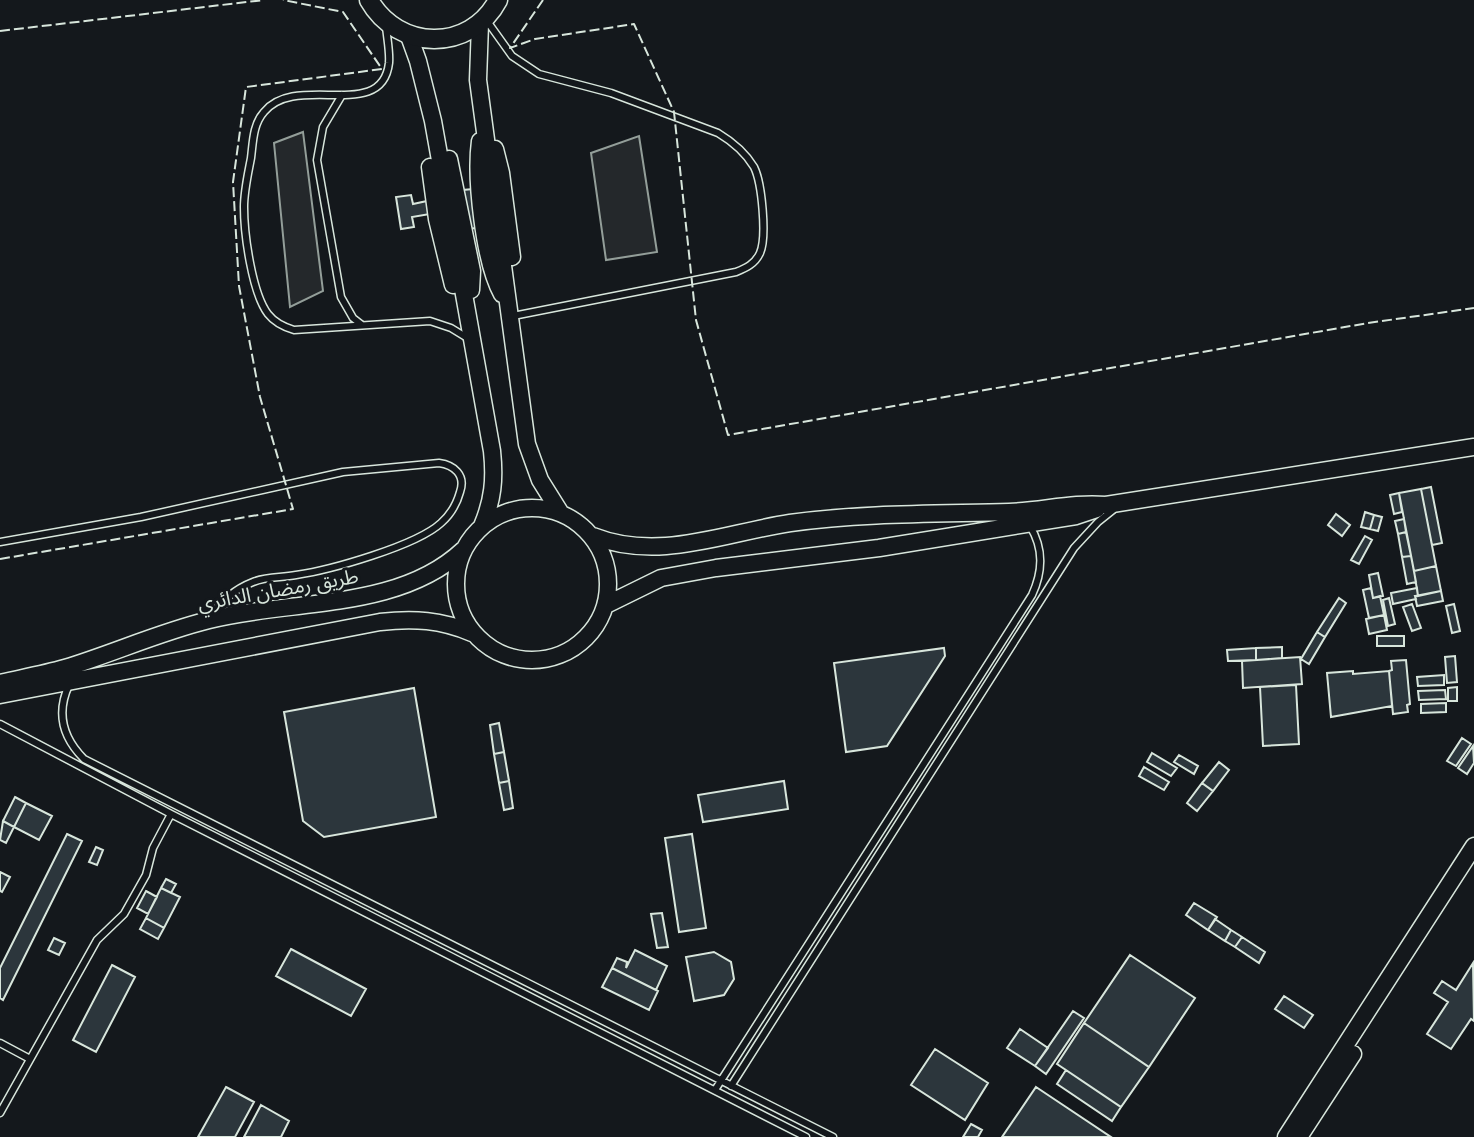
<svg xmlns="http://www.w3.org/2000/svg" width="1474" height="1137" font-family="'Nunito Sans','Noto Sans Arabic',sans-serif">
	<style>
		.parking { fill: #24282b; stroke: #939e99; stroke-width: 2 }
		.building { fill: #2c363c; stroke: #d8e6dc; stroke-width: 2 }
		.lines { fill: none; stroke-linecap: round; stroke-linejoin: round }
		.service-casing { stroke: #d8e6dc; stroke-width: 9 }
		.tertiary-casing { stroke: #d8e6dc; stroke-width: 19 }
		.secondary-casing { stroke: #d8e6dc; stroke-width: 21 }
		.service { stroke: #14181c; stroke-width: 6 }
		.tertiary { stroke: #14181c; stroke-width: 16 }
		.secondary { stroke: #14181c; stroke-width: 18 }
		.fence { stroke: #d8e6dc; stroke-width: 2; stroke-dasharray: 10 4; stroke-linecap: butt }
		.labels { text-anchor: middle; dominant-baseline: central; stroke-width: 6; stroke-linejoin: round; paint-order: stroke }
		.street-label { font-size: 20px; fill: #d8e6dc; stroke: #14181c }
	</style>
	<rect width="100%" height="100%" fill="#14181c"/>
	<!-- parking -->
	<path class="parking" d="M 303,132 L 323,291 L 290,307 L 274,143 Z
		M 639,136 L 657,252 L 606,260 L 591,153 Z"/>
	<!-- building -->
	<path class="building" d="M 473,189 L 480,227 L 470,229 L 463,190 Z
		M 411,195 L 413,204 L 427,201 L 430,214 L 412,217 L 414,227 L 401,229 L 396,197 Z
		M 1431,487 L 1442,543 L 1432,545 L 1421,489 Z
		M 1421,489 L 1436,566 L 1414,571 L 1399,493 Z
		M 1399,493 L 1402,512 L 1394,514 L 1390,495 Z
		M 1365,512 L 1374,515 L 1370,529 L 1361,527 Z
		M 1336,514 L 1350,525 L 1342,536 L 1328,525 Z
		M 1374,515 L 1382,517 L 1378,531 L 1370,529 Z
		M 1404,519 L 1406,532 L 1398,534 L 1395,521 Z
		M 1406,532 L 1411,556 L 1402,557 L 1398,534 Z
		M 1365,536 L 1372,540 L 1359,564 L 1351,560 Z
		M 1411,556 L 1416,582 L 1407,584 L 1402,557 Z
		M 1436,566 L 1441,591 L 1418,596 L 1414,571 Z
		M 1378,573 L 1383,596 L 1373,598 L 1369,575 Z
		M 1371,588 L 1373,598 L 1380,596 L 1384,615 L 1369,618 L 1363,590 Z
		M 1417,588 L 1418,596 L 1415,596 L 1416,599 L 1393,604 L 1391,593 Z
		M 1441,591 L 1443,601 L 1417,606 L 1415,596 Z
		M 1339,598 L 1346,603 L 1325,637 L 1317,632 Z
		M 1389,598 L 1395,624 L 1388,626 L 1383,600 Z
		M 1412,604 L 1421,628 L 1412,631 L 1403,607 Z
		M 1454,604 L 1460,631 L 1452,633 L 1446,606 Z
		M 1384,615 L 1387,630 L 1369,634 L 1366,619 Z
		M 1317,632 L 1325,637 L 1309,664 L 1301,659 Z
		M 1377,636 L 1404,636 L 1404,646 L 1377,646 Z
		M 1282,647 L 1282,658 L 1256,660 L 1256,648 Z
		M 944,648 L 945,656 L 887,746 L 846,752 L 834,663 Z
		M 1256,648 L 1256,660 L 1228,661 L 1227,650 Z
		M 1455,656 L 1457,682 L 1447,683 L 1445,657 Z
		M 1300,657 L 1302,684 L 1243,688 L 1242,661 Z
		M 1406,660 L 1410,704 L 1407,705 L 1408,712 L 1393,714 L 1389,671 L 1392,670 L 1391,661 Z
		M 1353,671 L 1353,674 L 1389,671 L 1392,706 L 1331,717 L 1327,673 Z
		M 1444,675 L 1444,685 L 1418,686 L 1417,677 Z
		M 1296,685 L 1299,744 L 1263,746 L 1260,687 Z
		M 1457,687 L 1457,701 L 1448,701 L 1448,688 Z
		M 414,688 L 436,817 L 324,837 L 303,821 L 284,712 Z
		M 1445,690 L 1446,699 L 1419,700 L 1418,691 Z
		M 1446,703 L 1446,712 L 1421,713 L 1421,704 Z
		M 499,723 L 504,752 L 494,754 L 490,725 Z
		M 1462,738 L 1471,744 L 1456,766 L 1447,761 Z
		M 1473,746 L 1474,763 L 1467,774 L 1458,768 Z
		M 504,752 L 509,781 L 499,783 L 494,754 Z
		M 1152,753 L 1177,768 L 1171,776 L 1147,762 Z
		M 1179,755 L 1198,766 L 1194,774 L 1174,762 Z
		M 1219,762 L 1229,770 L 1213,791 L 1202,783 Z
		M 1144,767 L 1169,782 L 1164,790 L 1139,776 Z
		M 509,781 L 513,808 L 504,810 L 499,783 Z
		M 784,781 L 788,809 L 703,822 L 698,795 Z
		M 1202,783 L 1213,791 L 1197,811 L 1187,803 Z
		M 15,797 L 26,803 L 14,827 L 3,821 Z
		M 26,803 L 52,816 L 39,840 L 14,827 Z
		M 3,821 L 14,827 L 6,843 L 0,840 Z
		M 67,834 L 82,841 L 3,1000 L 0,998 L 0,968 Z
		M 692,834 L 706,928 L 679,932 L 665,838 Z
		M 96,847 L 103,850 L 97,865 L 89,862 Z
		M 0,872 L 10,877 L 2,892 L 0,891 Z
		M 166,879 L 176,884 L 171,893 L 161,888 Z
		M 161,888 L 180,897 L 164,928 L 146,918 Z
		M 146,891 L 157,897 L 148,914 L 137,908 Z
		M 1194,903 L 1217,917 L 1208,930 L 1186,915 Z
		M 662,913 L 668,947 L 657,948 L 651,914 Z
		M 146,918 L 164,928 L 158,939 L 140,929 Z
		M 1215,919 L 1231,930 L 1225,941 L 1208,930 Z
		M 1231,930 L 1242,937 L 1235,947 L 1225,941 Z
		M 1242,937 L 1265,952 L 1259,963 L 1235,947 Z
		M 54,938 L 65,943 L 59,955 L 48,950 Z
		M 291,949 L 366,989 L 351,1016 L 276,976 Z
		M 635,950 L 667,966 L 656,990 L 612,968 L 617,958 L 627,962 L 626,968 Z
		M 714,952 L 731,962 L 734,979 L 724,995 L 694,1001 L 686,957 Z
		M 1130,955 L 1195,998 L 1149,1067 L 1084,1023 Z
		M 1473,963 L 1474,1021 L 1471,1019 L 1451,1049 L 1427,1034 L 1448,1002 L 1434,993 L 1442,981 L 1456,990 Z
		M 112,965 L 135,977 L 96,1052 L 73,1040 Z
		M 612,968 L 658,991 L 649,1010 L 602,987 Z
		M 1284,996 L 1313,1015 L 1304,1028 L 1275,1009 Z
		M 1073,1011 L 1084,1018 L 1046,1074 L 1035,1066 Z
		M 1084,1023 L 1149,1067 L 1121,1107 L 1057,1064 Z
		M 1020,1029 L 1048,1048 L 1035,1066 L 1007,1048 Z
		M 935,1049 L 988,1083 L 965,1120 L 911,1085 Z
		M 1066,1070 L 1121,1107 L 1112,1121 L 1057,1084 Z
		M 226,1087 L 254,1102 L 235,1137 L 198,1137 Z
		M 1036,1087 L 1111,1137 L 1002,1137 Z
		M 261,1105 L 289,1121 L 281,1137 L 244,1137 Z
		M 971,1124 L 982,1130 L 978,1137 L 963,1137 Z"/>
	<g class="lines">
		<!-- service casing -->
		<g class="service-casing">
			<path id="service" d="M 487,21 L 512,56 L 539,74 L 611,93 L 718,133 C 733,142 745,152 754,167 C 762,183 767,237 760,253 C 755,264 746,268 736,272 L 513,316
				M 386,26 C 387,38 390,52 389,63 C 382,123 296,72 264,112 C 253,124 253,142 251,158 C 248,174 244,191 244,207 C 244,234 252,293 268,314 C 275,323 284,327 294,330 L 430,321 L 451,328 L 469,339
				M 342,95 L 323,127 L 317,160 L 341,297 L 353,318 L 362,325
				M 0,542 L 141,517 L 343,472 L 439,463 C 454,465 466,475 460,492 C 457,503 450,515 441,523 C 416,546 330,570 296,575 C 281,578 267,576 253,582 C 235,589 221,601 211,617
				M 69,685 C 56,713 63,738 84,759 L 833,1137
				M 0,724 L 171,814 L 806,1137
				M 0,1043 L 30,1059
				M 731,1086 L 1074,548 L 1098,522 L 1113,510
				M 715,1090 L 1032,595 C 1043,571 1044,549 1030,526
				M 0,1113 L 97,940 L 124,914 L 146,875 L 153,848 L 171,814"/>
		</g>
		<!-- tertiary casing -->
		<g class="tertiary-casing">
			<path id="tertiary" d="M 480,24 L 478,80 L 527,444 L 540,480 L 560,512
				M 409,36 L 418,61 L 433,121 L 492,451 C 495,479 493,500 482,526
				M 480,141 C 475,178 484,262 502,294
				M 495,149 L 501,173 L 512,257
				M 449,159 L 472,271 L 471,290
				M 430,167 L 437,219 L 453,285
				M456 584a76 76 0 1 1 152 0a76 76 0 1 1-152 0Z
				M 593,536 C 659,562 724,533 790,523 C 863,513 936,514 1009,512 C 1042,511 1073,502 1106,505 L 1474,447
				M 606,605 L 661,578 L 716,568 L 879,548 L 1076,516 L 1097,509
				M 0,683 C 22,678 44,674 65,668 C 114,653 160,632 209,620 C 292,599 398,611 463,550
				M 0,695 L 380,622 C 414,618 441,620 472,633
				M 1286,1137 L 1474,846
				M 1299,1137 L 1353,1054"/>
		</g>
		<!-- secondary casing -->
		<g class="secondary-casing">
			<path id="secondary" d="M 369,0 C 398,51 470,53 498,0"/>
		</g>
		<!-- service -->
		<use href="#service" class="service"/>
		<!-- tertiary -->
		<use href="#tertiary" class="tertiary"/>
		<!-- secondary -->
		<use href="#secondary" class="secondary"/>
		<!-- fence -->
		<path class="fence" d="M 543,0 L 510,48 L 535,39 L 634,24 L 674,112 L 696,320 L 728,435 L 1368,323 L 1474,308
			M 0,31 L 264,0
			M 0,559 L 293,509 L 260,397 L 239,286 L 233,182 L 246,87 L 382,69 L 343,12 L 283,0"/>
	</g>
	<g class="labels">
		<!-- street labels -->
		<g class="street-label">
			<text transform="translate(278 590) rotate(-10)">طريق رمضان الدائري</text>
		</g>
	</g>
</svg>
